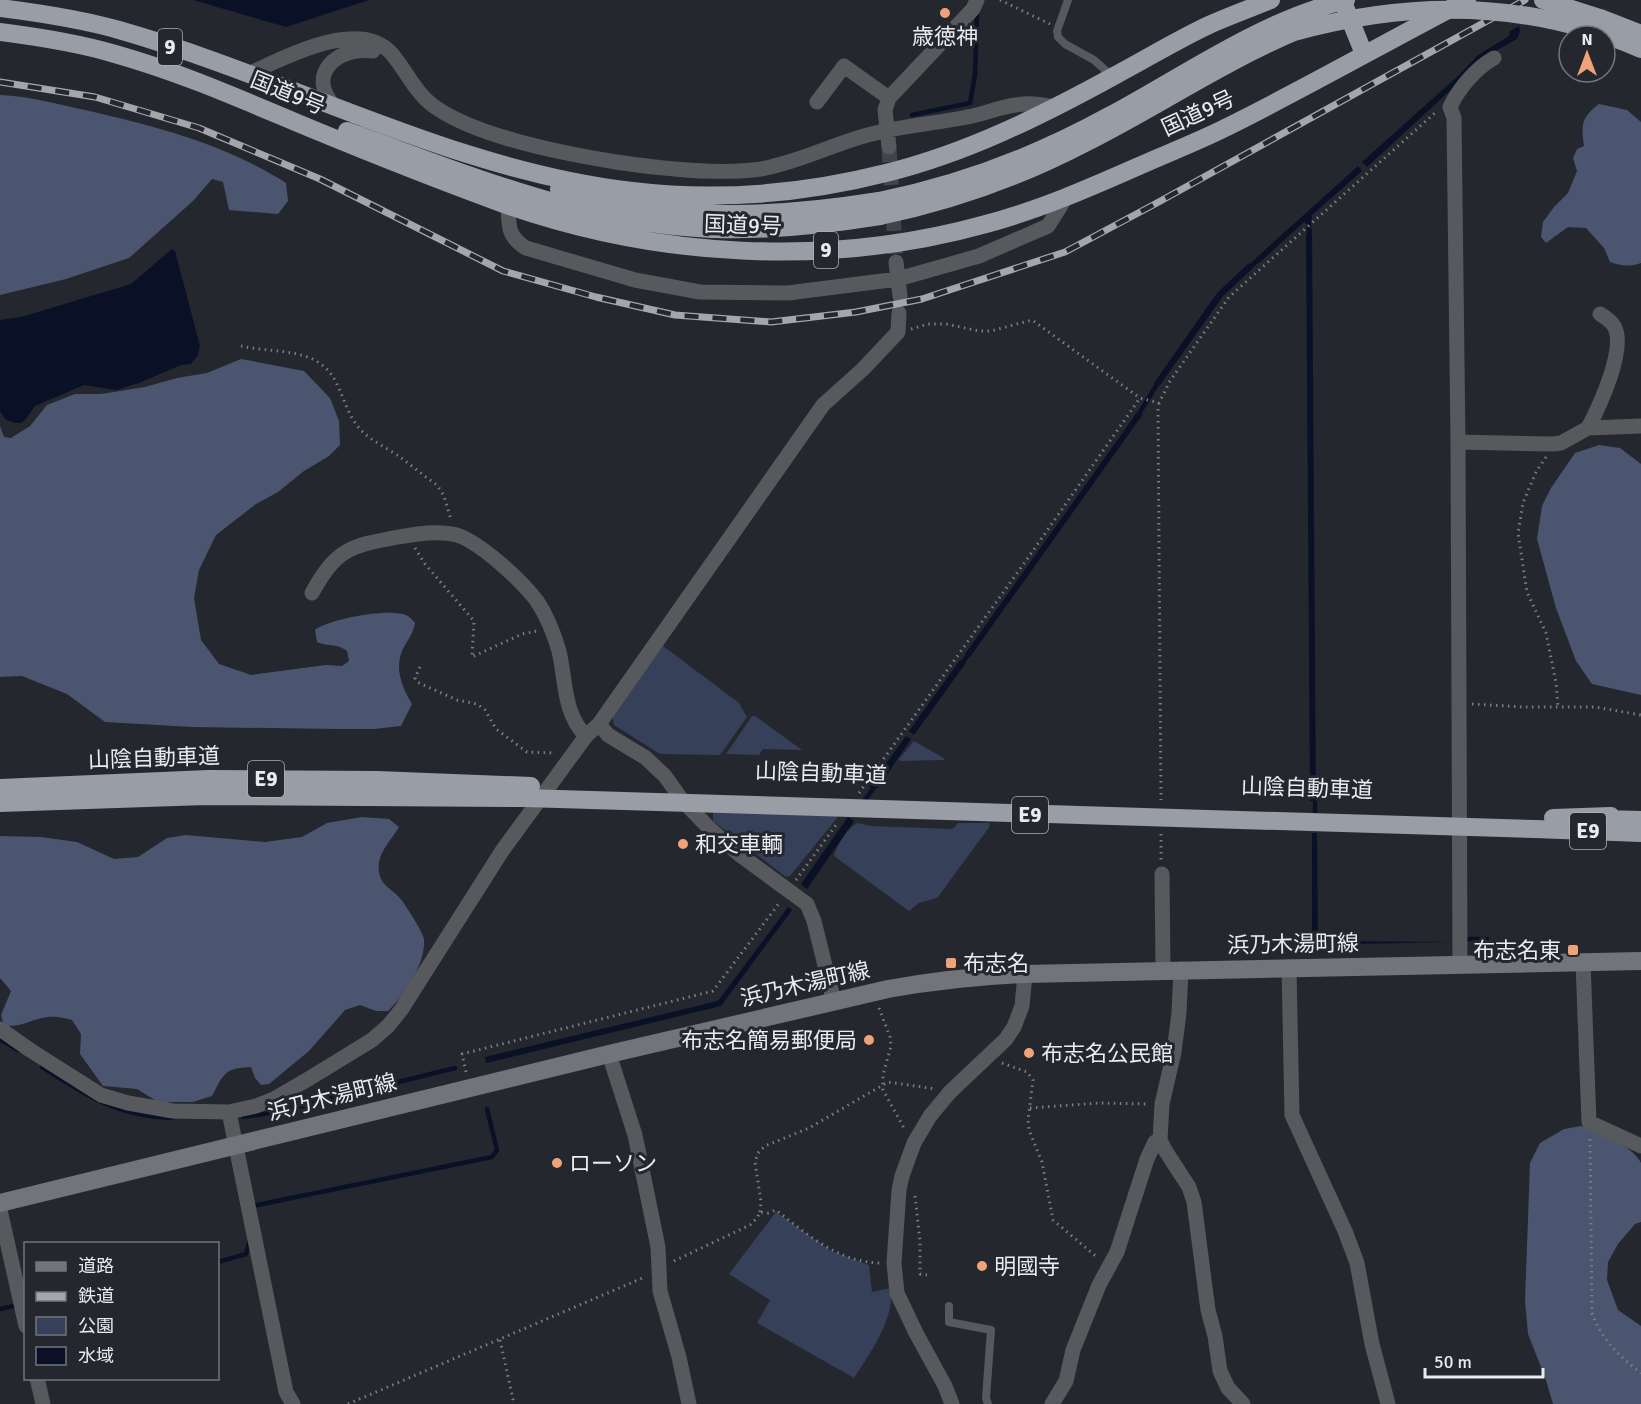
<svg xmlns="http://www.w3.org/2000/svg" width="1641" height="1404" font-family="Signika,'Noto Sans JP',sans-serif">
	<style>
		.green { fill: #374059 }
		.forest { fill: #4b5570 }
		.water { fill: #0a1127 }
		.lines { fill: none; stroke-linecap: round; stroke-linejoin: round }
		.stream { stroke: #0a1127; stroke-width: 4.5 }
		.street-tunnel { stroke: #42444b; stroke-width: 15; stroke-dasharray: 15 8; stroke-linecap: butt }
		.path { stroke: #7b7e84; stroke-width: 3; stroke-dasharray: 1.5 4.5; stroke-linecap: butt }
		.lane { stroke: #57595c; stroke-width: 8 }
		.street { stroke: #57595c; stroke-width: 15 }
		.secondary { stroke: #72747a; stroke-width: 18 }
		.highway { stroke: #999da6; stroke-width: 18 }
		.rail-casing { stroke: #a4a6ac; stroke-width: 7 }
		.rail { stroke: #24272e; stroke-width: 4.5; stroke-dasharray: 14; stroke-linecap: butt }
		.highway-bridge { stroke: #999da6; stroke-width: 18 }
		.poi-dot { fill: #f0a279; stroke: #24272e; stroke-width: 2 }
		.labels { text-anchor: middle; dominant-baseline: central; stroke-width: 6; stroke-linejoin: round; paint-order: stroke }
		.shield { fill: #24272e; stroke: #aeb0b6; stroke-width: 1.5 }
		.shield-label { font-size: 21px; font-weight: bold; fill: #e9ebf0 }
		.poi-label { font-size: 22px; fill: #e9ebf0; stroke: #24272e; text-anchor: start }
		.street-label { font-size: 22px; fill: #e9ebf0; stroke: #24272e }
	</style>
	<rect width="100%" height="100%" fill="#24272e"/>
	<!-- green -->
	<path class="green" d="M 663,646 L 739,703 L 747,717 L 720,755 L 660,754 L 614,725 L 612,716 L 658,648 Z
		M 752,716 L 755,716 L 802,750 L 763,749 L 759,755 L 726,754 Z
		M 914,741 L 944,758 L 944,760 L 900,761 L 899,759 Z
		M 715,811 L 837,816 L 837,818 L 790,876 L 786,877 L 713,821 L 713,813 Z
		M 858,823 L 870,826 L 953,829 L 958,823 L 989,823 L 990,826 L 937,898 L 919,903 L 909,911 L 834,856 C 837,845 848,827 858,823 Z
		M 776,1212 L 831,1251 L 869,1265 L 872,1292 L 891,1288 C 895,1318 870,1354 854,1378 L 757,1323 L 770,1300 L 729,1274 Z"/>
	<!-- forest -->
	<path class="forest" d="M 0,95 C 29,96 57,104 85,110 C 155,126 225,144 286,183 L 288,201 L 278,214 L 229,210 L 223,182 L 212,179 L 193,201 L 129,258 L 66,279 L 0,295 Z
		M 1599,104 L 1627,110 L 1641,122 L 1641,263 C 1629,267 1621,266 1610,262 L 1604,248 L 1586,228 L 1568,227 L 1546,243 L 1541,237 L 1543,222 L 1554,207 L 1568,193 L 1577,171 L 1573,158 L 1577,149 L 1584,146 C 1581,124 1581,118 1599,104 Z
		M 241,359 L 304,371 L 330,398 L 339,421 L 340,445 L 329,456 L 304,471 L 278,492 L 256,504 L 216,535 L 199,570 L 194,598 L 201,640 L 219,664 L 251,675 L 326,665 L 342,666 L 349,661 L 347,651 C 337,643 329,647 317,642 L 315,630 C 329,619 392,607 408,616 C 411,618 413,621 415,623 C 413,633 410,637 405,645 C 393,665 401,686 412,704 L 401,726 L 374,729 L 337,729 L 192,727 L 105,722 L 67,694 L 22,676 L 0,677 L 0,426 L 4,437 L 11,438 L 30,426 L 47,405 L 75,394 L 101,394 L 145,387 L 177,378 L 207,373 Z
		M 1599,445 L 1620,448 L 1641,464 L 1641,695 L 1592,684 L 1576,661 L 1556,608 L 1537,539 L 1542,506 L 1551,488 L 1575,453 Z
		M 362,817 L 389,819 L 399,827 C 391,841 376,854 379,872 C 381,885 390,888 398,896 C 404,902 423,932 424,939 C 426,963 405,995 388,1011 L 376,1011 L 360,1005 L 345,1010 L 309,1051 L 269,1084 L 261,1085 L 255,1078 L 251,1067 C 224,1068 224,1074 212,1096 L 193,1102 L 158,1102 L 137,1089 L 103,1086 L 80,1054 L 81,1034 L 72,1020 C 64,1018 56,1016 48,1017 C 31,1019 23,1027 4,1026 L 1,1015 L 11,991 L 0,978 L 0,836 L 41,837 L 77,842 L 114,859 L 138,857 L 167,838 L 186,835 L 265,842 L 302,837 L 327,823 Z
		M 1581,1126 C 1599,1131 1633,1146 1641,1163 L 1641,1222 L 1635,1224 L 1618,1244 L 1608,1262 L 1607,1280 L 1618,1310 L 1641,1326 L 1641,1404 L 1553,1404 L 1545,1377 L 1528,1334 L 1525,1301 L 1530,1163 L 1540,1143 L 1564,1129 Z"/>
	<!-- water -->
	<path class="water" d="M 193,0 L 369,0 L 286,27 Z
		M 1519,26 L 1520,32 L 1517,39 L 1483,58 L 1465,77 L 1367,167 L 1362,162 L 1459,75 L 1478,55 L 1509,36 L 1510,31 Z
		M 1358,166 L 1362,171 L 1312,215 L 1312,218 L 1306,224 L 1304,222 L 1259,263 L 1256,258 Z
		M 1312,229 L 1316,800 L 1310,801 L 1306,235 Z
		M 172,249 L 175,251 L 200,346 L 198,355 L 191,364 L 181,365 L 139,383 L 116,390 L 84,385 L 35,406 L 26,419 L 21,423 L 15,423 L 5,419 L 0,411 L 0,320 L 21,317 L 131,284 Z
		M 1249,263 L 1253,268 L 1223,296 L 1160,385 L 1154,383 L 1217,293 Z
		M 1138,411 L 1143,414 L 970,657 L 965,654 Z
		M 960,660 L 965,664 L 914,735 L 909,731 Z
		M 906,736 L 911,739 L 878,788 L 869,787 Z
		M 848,817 L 854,821 L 807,889 L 801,884 Z
		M 1312,833 L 1317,833 L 1318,941 L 1450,942 L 1312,945 Z
		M 788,907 L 792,910 L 721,1006 L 486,1063 L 485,1057 L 718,1001 Z"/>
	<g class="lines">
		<!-- stream -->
		<path class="stream" d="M 912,115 L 970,103 L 975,75 L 977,13
			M 1309,216 L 1309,238
			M 1248,269 L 1262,256
			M 1137,417 L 1159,381
			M 960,666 L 971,651
			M 1315,795 L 1315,817
			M 863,803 L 877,783
			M 1469,939 L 1487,939
			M 0,1039 L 18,1050
			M 42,1067 C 85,1095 118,1117 172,1118
			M 243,1117 L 277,1112 L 455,1068
			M 252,1206 L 492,1157 L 497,1150 L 487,1109
			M 218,1262 L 246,1254 L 249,1243
			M 0,1309 L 18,1305"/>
		<!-- street-tunnel -->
		<path class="street-tunnel" d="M 889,147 L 896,262"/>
		<!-- path -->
		<path class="path" d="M 1000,0 L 1050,24
			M 911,329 L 928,324 L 946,324 L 979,331 L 991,331 L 1032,320 L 1140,398 L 1159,403 L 1170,381 L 1229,297 L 1435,113
			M 241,346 C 267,352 300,349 321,364 C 341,379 342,405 356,424 C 366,439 386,447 400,457 C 412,466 424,476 437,485 L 444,496 L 451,520
			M 1159,403 L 1158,410 L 1161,800
			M 1546,457 L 1536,472 L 1523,503 L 1518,533 L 1527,592 L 1546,633 L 1556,683 L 1558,707
			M 415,548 L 425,564 L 474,621 L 472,657 L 522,634 L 537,631
			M 420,667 L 415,678 L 417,682 L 457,700 L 477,704 L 485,710 L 496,729 L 527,752 L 554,753
			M 1472,704 L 1523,707 L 1595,707 L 1641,715
			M 859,793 L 1025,562 L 1140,398
			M 1161,834 L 1161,860
			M 796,880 L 836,825
			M 879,1008 L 890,1037 L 891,1046 L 883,1075 L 883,1090 L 905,1130
			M 1002,1063 L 1027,1072 L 1033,1080 L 1028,1120 L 1029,1130 L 1042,1162 L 1053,1220 L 1098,1258
			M 466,1072 L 462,1054 L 713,991 L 780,902
			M 1030,1108 L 1099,1103 L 1148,1104
			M 1590,1139 L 1592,1313 C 1601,1339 1619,1356 1641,1373
			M 915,1196 L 920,1241 L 920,1274 L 927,1275
			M 760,1212 L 761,1202 L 755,1162 L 758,1153 L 765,1146 L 809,1128 L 888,1082 L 935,1089
			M 674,1261 L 750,1225 L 757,1218 L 760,1212 L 768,1213 L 776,1210 C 808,1235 838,1262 880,1263
			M 500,1340 L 514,1404
			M 348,1404 L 645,1277"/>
		<!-- lane -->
		<path class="lane" d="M 1068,0 L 1057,31 L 1058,37 L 1065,44 L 1094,60 L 1112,76
			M 949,1306 L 949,1322 L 991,1330 L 986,1398 L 988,1404"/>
		<!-- street -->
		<path class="street" d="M 248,74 C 283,59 359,16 392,54 C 408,73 416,95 438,109 C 480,137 566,154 616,162 C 657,168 720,175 761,169 C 799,162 829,146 864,136 C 898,126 933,124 967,117 C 984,114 999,107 1016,105 C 1030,102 1043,105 1056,107
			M 817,102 L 844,66 L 889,98
			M 335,107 C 305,75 337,46 373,51
			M 889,147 L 885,110 L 889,98 L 973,9 L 977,0
			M 508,205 C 509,226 507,236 526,248 L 635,280 L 700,292 L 788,293 L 898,279 L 979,256 L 1048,226 L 1065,199
			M 896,262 L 900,296
			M 1588,428 C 1599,407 1627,348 1614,326 C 1611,321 1605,317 1600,314
			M 1458,442 L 1553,444 L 1561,443 L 1588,428 L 1641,426
			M 312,593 C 336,549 350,546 398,537 C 416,534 439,530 457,535 C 481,543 522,581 537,601 C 547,616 554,634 559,651 C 566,681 563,713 586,736
			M 599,724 L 608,735 L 646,758 L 665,776 L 682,800 L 710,829 L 740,855 L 807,904 L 814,921 L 834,1002
			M 1162,874 L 1163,970
			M 1583,962 L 1589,1122 L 1641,1146
			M 1460,965 L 1458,442 L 1454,118 L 1450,107 C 1459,88 1476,68 1494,58
			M 1289,967 L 1292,1115 L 1345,1231 L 1357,1263 L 1372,1344 L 1388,1404
			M 1181,969 L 1179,1013 L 1174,1052 L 1162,1104 L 1160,1140 L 1165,1150 L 1189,1187 L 1194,1202 L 1208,1310 L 1215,1336 L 1220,1371 L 1228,1388 L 1243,1404
			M 0,1029 L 30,1050 L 101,1095 L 128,1103 L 173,1111 L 229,1112 L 286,1392 L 293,1404
			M 609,1054 L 635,1135 L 658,1247 L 660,1291 L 679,1357 L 689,1404
			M 229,1112 L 256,1106 L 274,1099 L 310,1078 L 372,1040 L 388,1026 L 401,1010 L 502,851 L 586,736 L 599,724 L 823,405 L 863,369 L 898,332 L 899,313
			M 0,1210 L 26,1326
			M 37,1378 L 43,1404
			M 952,1404 L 945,1386 L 916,1333 L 897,1293 L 894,1263 L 899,1190 L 902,1176 L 914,1143 L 930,1116 L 950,1092 L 1006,1039 L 1014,1027 L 1022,1006 L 1025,974
			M 1052,1404 L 1066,1381 L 1073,1350 L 1099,1285 L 1117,1252 L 1147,1159 L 1155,1142 L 1160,1140"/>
		<!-- secondary -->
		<path class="secondary" d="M 0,1203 L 609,1054 L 888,989 C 933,981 978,976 1025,974 L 1641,961"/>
		<!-- highway -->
		<path class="highway" d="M 1543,0 L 1600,18 L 1641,34
			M 1345,7 L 1364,54
			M 0,8 C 40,13 80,19 119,30 C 291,79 452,170 632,191 C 716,201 803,194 886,173 C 967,153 1041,116 1114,76 C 1146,59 1177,40 1209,25 C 1229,16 1251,8 1271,0
			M 0,32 C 39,37 78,43 115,54 C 183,73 247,102 312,129 C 375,155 438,180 501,203 C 655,258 828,268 986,224 C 1039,210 1089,188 1139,166 C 1168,153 1197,142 1225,128 C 1306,88 1386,42 1467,0
			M 347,131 C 464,173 585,224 712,229 C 769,231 824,225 880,216
			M 559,189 C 670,221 766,219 879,201
			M 0,788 L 208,779 L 377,780 L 531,786
			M 0,803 L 205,796 L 525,798
			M 1553,818 L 1611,816
			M 1601,819 L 1641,820
			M 1535,829 L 1641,833"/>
		<!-- rail casing -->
		<g class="rail-casing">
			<path id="rail" d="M 0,82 L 95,97 L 199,128 L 320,179 L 503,271 L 596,297 L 675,315 L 771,322 L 856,312 L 922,299 L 1065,252 L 1155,204 L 1525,0"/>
		</g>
		<!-- rail -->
		<use href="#rail" class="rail"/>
		<!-- highway-bridge -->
		<path class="highway-bridge" d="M 879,201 C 960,185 1036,156 1109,116 C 1186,75 1260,21 1346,0
			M 880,216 C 952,201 1020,177 1085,143 C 1155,108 1221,63 1294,32 C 1410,0 1528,0 1641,49
			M 525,798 L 1535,829"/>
	</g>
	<!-- markers -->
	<g class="poi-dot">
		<circle cx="945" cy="13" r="6"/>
		<circle cx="683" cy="844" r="6"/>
		<rect x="1567" y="944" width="12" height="12" rx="3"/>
		<rect x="945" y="957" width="12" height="12" rx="3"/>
		<circle cx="869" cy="1040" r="6"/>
		<circle cx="1029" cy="1053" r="6"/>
		<circle cx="557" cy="1163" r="6"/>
		<circle cx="982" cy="1266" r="6"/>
	</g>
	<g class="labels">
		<!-- shield labels -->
		<g class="shield">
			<rect x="158" y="29" width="24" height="36" rx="4.5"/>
			<rect x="814" y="232" width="24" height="36" rx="4.5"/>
			<rect x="248" y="761" width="36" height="36" rx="4.5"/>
			<rect x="1012" y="797" width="36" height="36" rx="4.5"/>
			<rect x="1570" y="813" width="36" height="36" rx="4.5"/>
		</g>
		<g class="shield-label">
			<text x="170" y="47">9</text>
			<text x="826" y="250">9</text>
			<text x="266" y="779">E9</text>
			<text x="1030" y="815">E9</text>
			<text x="1588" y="831">E9</text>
		</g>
		<!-- poi labels -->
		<g class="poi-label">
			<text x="945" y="36" text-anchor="middle">歳徳神</text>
			<text x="695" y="844">和交車輌</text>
			<text x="1561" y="950" text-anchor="end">布志名東</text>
			<text x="963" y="963">布志名</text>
			<text x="857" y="1040" text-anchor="end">布志名簡易郵便局</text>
			<text x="1041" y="1053">布志名公民館</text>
			<text x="569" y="1163">ローソン</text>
			<text x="994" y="1266">明國寺</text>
		</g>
		<!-- street labels -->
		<g class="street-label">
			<text transform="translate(288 93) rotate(22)">国道9号</text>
			<text transform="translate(1198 113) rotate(-25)">国道9号</text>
			<text transform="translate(743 225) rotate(2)">国道9号</text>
			<text transform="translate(154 758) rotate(-2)">山陰自動車道</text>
			<text transform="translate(821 773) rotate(2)">山陰自動車道</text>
			<text transform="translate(1307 788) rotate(2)">山陰自動車道</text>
			<text transform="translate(1293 944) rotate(-1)">浜乃木湯町線</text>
			<text transform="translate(805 984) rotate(-13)">浜乃木湯町線</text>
			<text transform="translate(332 1097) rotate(-14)">浜乃木湯町線</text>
		</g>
	</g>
	<!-- legend -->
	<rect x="24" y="1242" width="195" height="138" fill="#24272e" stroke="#73757c" stroke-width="1.5"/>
	<rect x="36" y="1262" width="30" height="9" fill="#72747a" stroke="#73757c" stroke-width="1.5"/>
	<text x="78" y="1272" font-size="18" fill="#e9ebf0">道路</text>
	<rect x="36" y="1292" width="30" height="9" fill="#a4a6ac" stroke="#73757c" stroke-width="1.5"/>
	<text x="78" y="1302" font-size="18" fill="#e9ebf0">鉄道</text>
	<rect x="36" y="1317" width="30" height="18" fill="#374059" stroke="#73757c" stroke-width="1.5"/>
	<text x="78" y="1332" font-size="18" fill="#e9ebf0">公園</text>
	<rect x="36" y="1347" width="30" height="18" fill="#0a1127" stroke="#73757c" stroke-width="1.5"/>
	<text x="78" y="1362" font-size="18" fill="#e9ebf0">水域</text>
	<!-- north arrow -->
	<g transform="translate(1587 54)"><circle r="28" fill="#24272e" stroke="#73757c" stroke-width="1.5"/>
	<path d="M0-4.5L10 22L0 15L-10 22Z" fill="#f0a279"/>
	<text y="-9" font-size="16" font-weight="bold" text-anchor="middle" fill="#e9ebf0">N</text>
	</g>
	<!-- scale -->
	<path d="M1425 1368v9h118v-9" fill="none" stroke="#e9ebf0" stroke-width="3"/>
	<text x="1434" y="1368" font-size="18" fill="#e9ebf0" stroke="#24272e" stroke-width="4.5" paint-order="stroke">50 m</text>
</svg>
